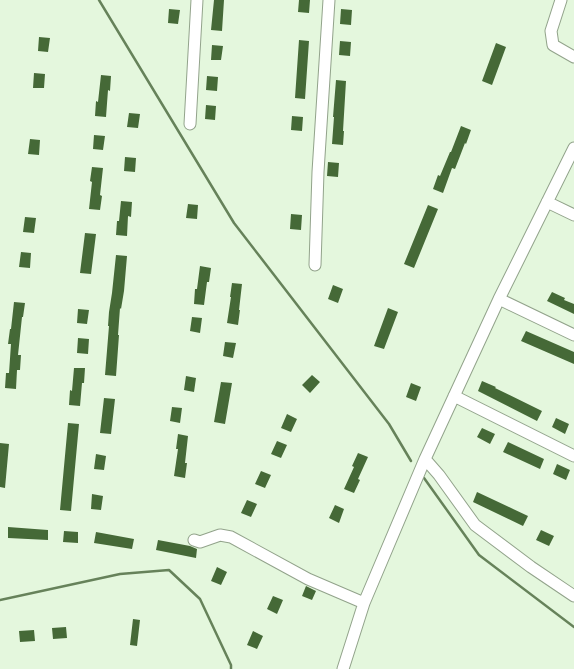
<svg xmlns="http://www.w3.org/2000/svg" width="574" height="669" font-family="Inter,sans-serif">
	<style>
		.lines { fill: none; stroke-linecap: round; stroke-linejoin: round }
		.stream { stroke: #66825a; stroke-width: 2.5 }
		.building { fill: #456937 }
		.minor-casing { stroke: #92a38b; stroke-width: 13 }
		.minor { stroke: #fff; stroke-width: 11 }
	</style>
	<rect width="100%" height="100%" fill="#e4f7dd"/>
	<g class="lines">
		<!-- stream -->
		<path class="stream" d="M 99,0 L 234,223 L 389,424 L 411,461
			M 424,478 L 479,555 L 574,627
			M 0,600 L 120,574 L 169,570 L 200,599 L 231,665 L 231,669"/>
	</g>
	<!-- building -->
	<path class="building" d="M 214,0 L 224,0 L 222,31 L 211,30 Z
		M 299,0 L 310,0 L 309,13 L 298,12 Z
		M 169,9 L 180,10 L 178,24 L 168,23 Z
		M 341,9 L 352,10 L 351,25 L 340,24 Z
		M 39,37 L 50,38 L 48,52 L 38,51 Z
		M 299,40 L 309,41 L 305,99 L 295,98 Z
		M 340,41 L 351,42 L 350,56 L 339,55 Z
		M 496,43 L 506,47 L 492,85 L 482,81 Z
		M 212,45 L 223,46 L 221,60 L 211,60 Z
		M 34,73 L 45,74 L 44,88 L 33,88 Z
		M 101,75 L 111,76 L 110,91 L 108,90 L 106,117 L 95,116 L 96,101 L 98,102 Z
		M 207,76 L 218,77 L 217,91 L 206,90 Z
		M 336,80 L 346,81 L 343,131 L 344,131 L 343,145 L 332,144 L 334,117 L 333,117 Z
		M 206,105 L 216,106 L 215,120 L 205,119 Z
		M 129,113 L 140,114 L 138,128 L 127,127 Z
		M 292,116 L 303,117 L 302,131 L 291,130 Z
		M 461,126 L 471,130 L 466,144 L 465,143 L 455,169 L 452,168 L 443,193 L 433,189 L 438,175 L 440,176 L 450,152 L 451,152 Z
		M 94,135 L 105,136 L 103,150 L 93,149 Z
		M 30,139 L 40,140 L 39,155 L 28,154 Z
		M 125,157 L 136,158 L 135,172 L 124,171 Z
		M 328,162 L 339,163 L 338,177 L 327,176 Z
		M 92,167 L 103,168 L 100,195 L 102,196 L 100,210 L 89,209 L 92,182 L 90,181 Z
		M 121,201 L 132,202 L 131,217 L 128,216 L 127,236 L 116,235 L 117,221 L 119,221 Z
		M 188,204 L 198,205 L 197,219 L 186,218 Z
		M 428,205 L 438,209 L 414,268 L 404,264 Z
		M 291,214 L 302,215 L 301,230 L 290,229 Z
		M 25,217 L 36,218 L 34,233 L 23,232 Z
		M 85,233 L 96,234 L 91,274 L 80,273 Z
		M 21,252 L 31,253 L 30,268 L 19,267 Z
		M 116,255 L 127,256 L 124,291 L 121,309 L 120,308 L 118,335 L 119,335 L 116,376 L 105,375 L 109,326 L 108,326 L 109,312 L 112,293 Z
		M 200,266 L 211,268 L 209,282 L 207,282 L 204,305 L 194,304 L 195,289 L 197,289 Z
		M 232,283 L 242,284 L 239,310 L 240,310 L 238,325 L 227,323 L 231,297 L 230,297 Z
		M 333,285 L 343,289 L 338,303 L 328,299 Z
		M 552,292 L 565,298 L 564,300 L 574,304 L 574,314 L 547,301 Z
		M 14,302 L 25,303 L 23,317 L 22,317 L 18,355 L 21,355 L 20,370 L 17,370 L 16,389 L 5,388 L 6,373 L 9,373 L 11,344 L 8,344 L 10,329 L 11,329 Z
		M 388,308 L 398,312 L 384,349 L 374,346 Z
		M 78,309 L 89,310 L 87,324 L 77,323 Z
		M 192,317 L 202,318 L 200,333 L 190,331 Z
		M 526,331 L 574,352 L 574,364 L 521,341 Z
		M 78,338 L 89,339 L 88,354 L 77,353 Z
		M 225,342 L 236,343 L 233,358 L 223,356 Z
		M 74,368 L 85,368 L 84,383 L 82,383 L 80,406 L 69,405 L 70,390 L 72,391 Z
		M 312,375 L 320,382 L 310,393 L 302,385 Z
		M 186,376 L 196,378 L 194,392 L 184,390 Z
		M 482,381 L 496,387 L 495,388 L 542,411 L 537,421 L 478,391 Z
		M 221,382 L 232,383 L 225,424 L 214,422 Z
		M 411,383 L 421,387 L 416,401 L 406,397 Z
		M 104,398 L 115,399 L 111,434 L 100,433 Z
		M 172,407 L 182,408 L 180,423 L 170,421 Z
		M 287,414 L 297,419 L 291,432 L 281,428 Z
		M 556,418 L 569,424 L 565,434 L 552,427 Z
		M 68,423 L 79,424 L 71,511 L 60,510 Z
		M 482,428 L 495,434 L 490,444 L 477,437 Z
		M 178,434 L 188,436 L 185,463 L 187,463 L 185,478 L 174,476 L 178,449 L 176,449 Z
		M 277,441 L 287,445 L 281,458 L 271,454 Z
		M 508,442 L 544,459 L 540,469 L 503,452 Z
		M 0,443 L 9,444 L 5,488 L 0,487 Z
		M 358,453 L 368,457 L 358,479 L 360,480 L 354,493 L 344,489 L 354,467 L 352,466 Z
		M 96,454 L 106,456 L 104,470 L 94,469 Z
		M 557,464 L 570,470 L 566,480 L 553,474 Z
		M 261,471 L 271,475 L 265,488 L 255,484 Z
		M 477,492 L 528,516 L 523,526 L 473,502 Z
		M 92,494 L 103,496 L 101,510 L 91,509 Z
		M 247,500 L 257,504 L 251,517 L 241,513 Z
		M 335,505 L 344,509 L 339,523 L 329,518 Z
		M 8,527 L 48,530 L 48,540 L 8,538 Z
		M 541,530 L 554,536 L 549,546 L 536,540 Z
		M 64,531 L 78,532 L 78,543 L 63,542 Z
		M 96,532 L 134,539 L 132,549 L 94,543 Z
		M 158,540 L 190,546 L 197,549 L 196,558 L 156,550 Z
		M 217,567 L 227,572 L 221,585 L 211,581 Z
		M 306,586 L 316,591 L 312,600 L 302,596 Z
		M 273,596 L 283,600 L 277,614 L 267,609 Z
		M 133,619 L 140,620 L 137,646 L 130,645 Z
		M 66,627 L 67,638 L 53,639 L 52,628 Z
		M 34,630 L 35,641 L 20,642 L 19,631 Z
		M 253,631 L 263,636 L 257,649 L 247,645 Z"/>
	<g class="lines">
		<!-- minor casing -->
		<g class="minor-casing">
			<path id="minor" d="M 561,0 L 551,31 L 553,45 L 574,57
				M 190,124 L 197,0
				M 547,202 L 574,215
				M 315,265 L 318,172 L 329,0
				M 499,299 L 574,335
				M 454,396 L 574,456
				M 425,459 L 439,475 L 475,525 L 531,567 L 574,596
				M 194,540 L 200,542 L 220,535 L 231,537 L 308,579 L 364,603
				M 343,669 L 364,603 L 425,459 L 499,299 L 574,148"/>
		</g>
		<!-- minor -->
		<use href="#minor" class="minor"/>
	</g>
</svg>
